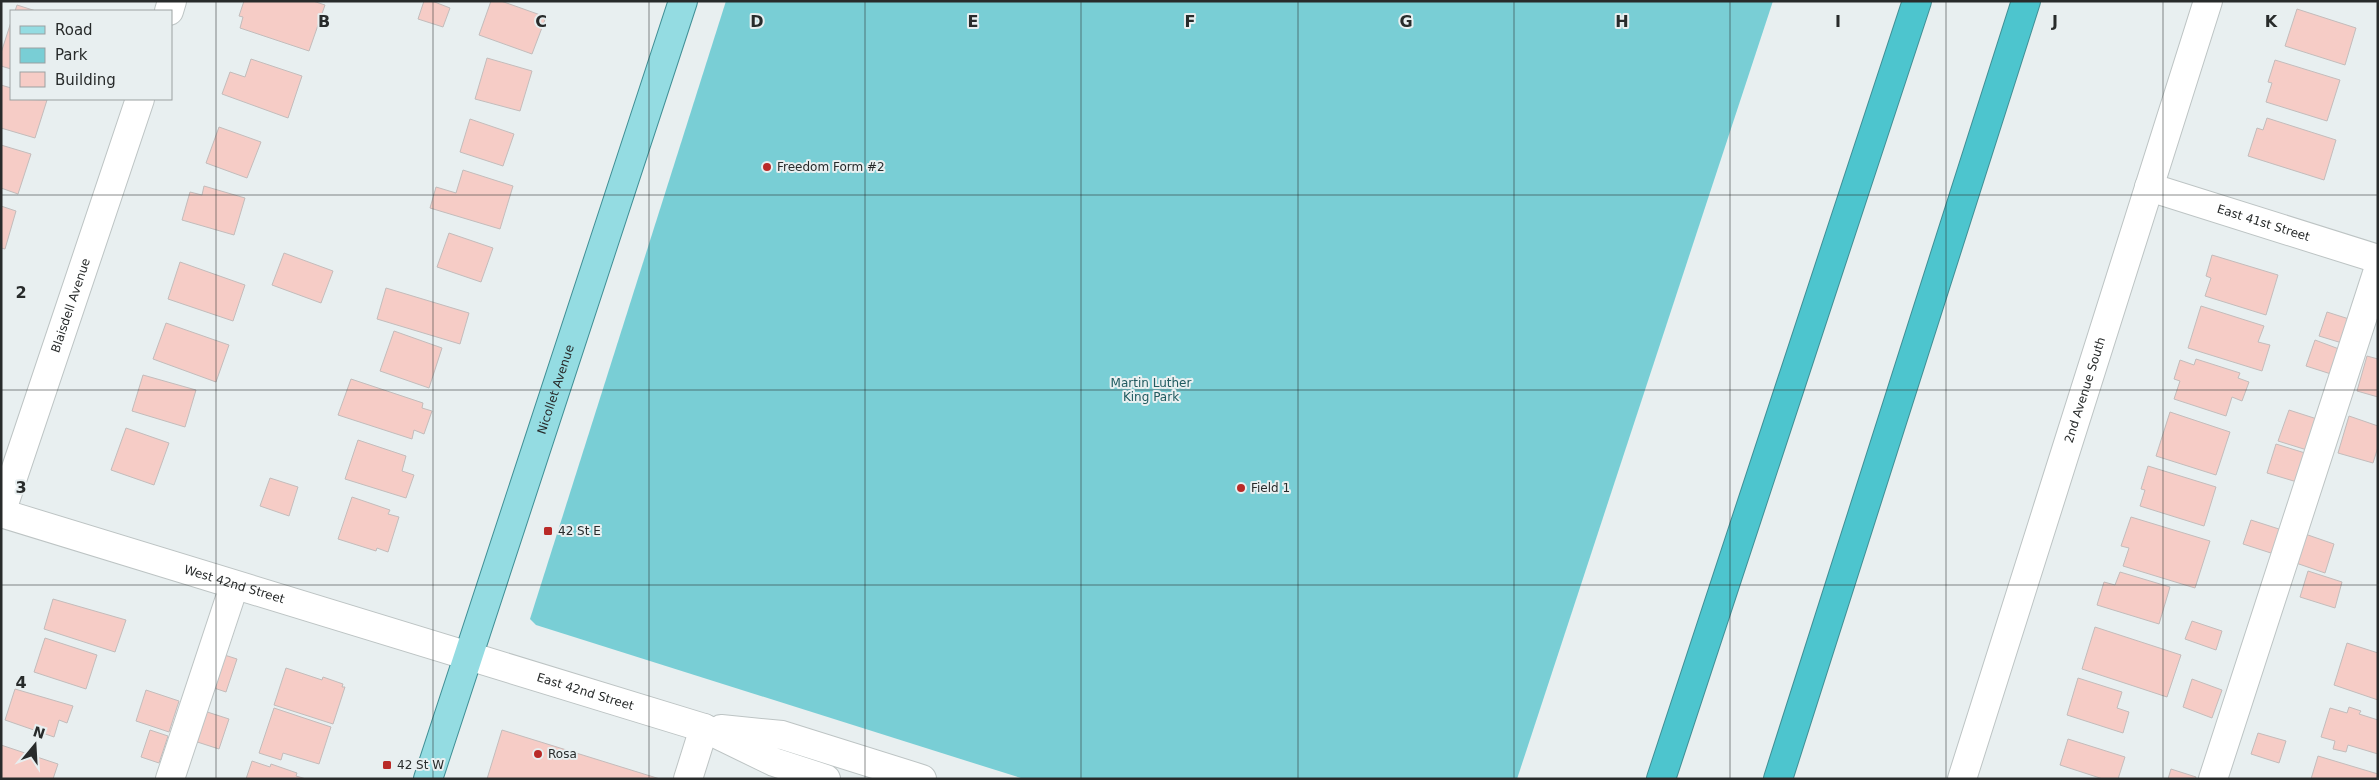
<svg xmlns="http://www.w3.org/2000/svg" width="2379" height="780" font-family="'DejaVu Sans',sans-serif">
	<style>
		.green { fill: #79ced5 }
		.building { fill: #f6ccc6; stroke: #c3bcbb }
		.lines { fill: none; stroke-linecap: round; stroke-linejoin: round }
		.minor-casing { stroke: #bdc4c4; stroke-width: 30 }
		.major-casing { stroke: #408f95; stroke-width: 30 }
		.highway-casing { stroke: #408f95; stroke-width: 30 }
		.minor { stroke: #fff; stroke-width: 28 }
		.major { stroke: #94dce2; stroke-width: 28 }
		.highway { stroke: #4dc5ce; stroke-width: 28 }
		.grid { fill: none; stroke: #282b2b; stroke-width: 1; stroke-opacity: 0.55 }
		.poi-dot { fill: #b92a27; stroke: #e8eff0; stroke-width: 2 }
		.labels { text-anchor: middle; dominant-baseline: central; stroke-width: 4; stroke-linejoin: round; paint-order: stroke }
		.poi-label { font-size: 12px; fill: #282b2b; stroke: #e8eff0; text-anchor: start }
		.street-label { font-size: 12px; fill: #282b2b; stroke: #e8eff0 }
		.park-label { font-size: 12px; fill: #205b60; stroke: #e8eff0 }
		.grid-label { font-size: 16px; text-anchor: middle; font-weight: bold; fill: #282b2b; stroke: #e8eff0; stroke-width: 4; stroke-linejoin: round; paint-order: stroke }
	</style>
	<rect width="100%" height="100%" fill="#e8eff0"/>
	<!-- green -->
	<path class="green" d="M 726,1 L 1773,1 L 1517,779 L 1024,779 L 536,625 L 530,619 Z"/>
	<!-- building -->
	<path class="building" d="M 244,1 L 313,1 L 325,5 L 309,51 L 240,28 L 243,17 L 239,16 Z
		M 424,1 L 432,1 L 450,8 L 443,27 L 418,19 Z
		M 491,1 L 501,1 L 546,17 L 532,54 L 479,35 Z
		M 17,5 L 36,11 L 15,11 Z
		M 2297,9 L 2356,28 L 2345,65 L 2285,46 Z
		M 11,22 L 11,69 L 1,66 L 1,53 Z
		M 487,58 L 532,71 L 520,111 L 475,99 Z
		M 251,59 L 302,76 L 288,118 L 222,94 L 230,72 L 245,77 Z
		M 2275,60 L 2340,80 L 2327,121 L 2266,102 L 2272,83 L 2268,82 Z
		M 1,85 L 11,88 L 11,99 L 47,100 L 35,138 L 1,128 Z
		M 2267,118 L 2336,140 L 2324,180 L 2248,156 L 2257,128 L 2263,130 Z
		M 470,119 L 514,134 L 503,166 L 460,152 Z
		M 219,127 L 261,142 L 247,178 L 206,163 Z
		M 1,145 L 31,154 L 18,194 L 1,188 Z
		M 463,170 L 513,186 L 500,229 L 430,208 L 436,187 L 456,193 Z
		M 204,186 L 245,198 L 234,235 L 182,220 L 190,192 L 202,195 Z
		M 1,206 L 16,211 L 5,249 L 1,248 Z
		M 449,233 L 493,248 L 481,282 L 437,267 Z
		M 284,253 L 333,271 L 321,303 L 272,285 Z
		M 2212,255 L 2278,275 L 2266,315 L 2205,296 L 2211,278 L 2206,276 Z
		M 180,262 L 245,285 L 233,321 L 168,299 Z
		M 386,288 L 469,313 L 460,344 L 377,319 Z
		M 2201,306 L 2264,326 L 2258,342 L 2270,345 L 2262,371 L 2188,348 Z
		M 2327,312 L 2349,319 L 2342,343 L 2319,336 Z
		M 166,323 L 229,345 L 216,382 L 153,359 Z
		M 394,331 L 442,348 L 429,388 L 380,371 Z
		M 2315,340 L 2339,349 L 2331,374 L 2306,366 Z
		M 2367,356 L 2378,359 L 2378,397 L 2357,391 Z
		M 2196,359 L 2240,373 L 2238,378 L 2249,382 L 2242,401 L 2232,397 L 2226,416 L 2174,399 L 2180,381 L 2174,379 L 2180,360 L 2194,365 Z
		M 143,375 L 196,390 L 185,427 L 132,411 Z
		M 351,379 L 423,403 L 422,408 L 432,411 L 424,434 L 414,430 L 412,439 L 338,415 Z
		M 2289,410 L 2317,419 L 2307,450 L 2278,441 Z
		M 2170,412 L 2230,432 L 2216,475 L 2156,456 Z
		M 2349,416 L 2378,426 L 2378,447 L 2373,463 L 2338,453 Z
		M 126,428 L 169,443 L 154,485 L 111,470 Z
		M 358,440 L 406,456 L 402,471 L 414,475 L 406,498 L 345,479 Z
		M 2276,444 L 2305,453 L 2297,482 L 2267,473 Z
		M 2148,466 L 2216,487 L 2204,526 L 2140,506 L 2145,490 L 2141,489 Z
		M 270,478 L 298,487 L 289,516 L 260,506 Z
		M 352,497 L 390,510 L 388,514 L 399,517 L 388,552 L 377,548 L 376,551 L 338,539 Z
		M 2131,517 L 2210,541 L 2195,588 L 2123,566 L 2129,548 L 2121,546 Z
		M 2251,520 L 2282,530 L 2274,554 L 2243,544 Z
		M 2305,534 L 2334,544 L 2325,573 L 2296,563 Z
		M 2308,571 L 2342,582 L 2335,608 L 2300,597 Z
		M 2120,572 L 2170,587 L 2159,624 L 2097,605 L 2104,582 L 2115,585 Z
		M 53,599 L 126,620 L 115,652 L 44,629 Z
		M 2192,621 L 2222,631 L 2216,650 L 2185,639 Z
		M 2095,627 L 2181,655 L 2167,697 L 2082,669 Z
		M 45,638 L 97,655 L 86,689 L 34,672 Z
		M 2347,643 L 2378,653 L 2378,700 L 2334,685 Z
		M 215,652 L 237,659 L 226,692 L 205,685 Z
		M 286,668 L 322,680 L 323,677 L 343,684 L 342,687 L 345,687 L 333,724 L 274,705 Z
		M 2078,678 L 2122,692 L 2117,708 L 2129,712 L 2123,733 L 2067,715 Z
		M 2192,679 L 2222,690 L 2212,718 L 2183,707 Z
		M 15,689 L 73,706 L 67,723 L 59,720 L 54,737 L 5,720 Z
		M 146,690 L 179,701 L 169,732 L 136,721 Z
		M 2349,707 L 2361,711 L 2359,714 L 2378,720 L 2378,754 L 2348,745 L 2346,752 L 2333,749 L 2335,741 L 2321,737 L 2330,708 L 2347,713 Z
		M 274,708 L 331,727 L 319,764 L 283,753 L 281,760 L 259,753 Z
		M 198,709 L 229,719 L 219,749 L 188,739 Z
		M 150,730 L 168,736 L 159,763 L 141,757 Z
		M 502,730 L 660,779 L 487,779 Z
		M 2258,733 L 2286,741 L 2279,763 L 2251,754 Z
		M 2068,739 L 2125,757 L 2118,779 L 2103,779 L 2060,765 Z
		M 1,745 L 58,764 L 53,779 L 1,779 Z
		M 2318,756 L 2378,774 L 2376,779 L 2311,779 Z
		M 252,761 L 270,767 L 271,764 L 297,773 L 296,776 L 306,779 L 246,779 Z
		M 2171,769 L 2196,777 L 2195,779 L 2168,779 Z"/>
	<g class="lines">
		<!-- minor casing -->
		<g class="minor-casing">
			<g id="minor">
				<path d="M 169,11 L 172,1"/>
				<path id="s1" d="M 2149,187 L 2378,259"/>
				<path id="s2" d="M 1,513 L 704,728 L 774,762 L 826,779"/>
				<path id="s3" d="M 1,513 L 140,99"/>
				<path d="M 721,729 L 782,735 L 922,779"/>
				<path d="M 170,779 L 234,586"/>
				<path d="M 688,779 L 704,728"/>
				<path id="s4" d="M 1962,779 L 2208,1"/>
				<path d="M 2213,779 L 2378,270"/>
			</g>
		</g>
		<!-- major casing -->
		<g class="major-casing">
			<g id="major">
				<path id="s5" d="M 428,779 L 683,1"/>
			</g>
		</g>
		<!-- highway casing -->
		<g class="highway-casing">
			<path id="highway" d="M 1661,779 L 1917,1
				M 1778,779 L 2026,1"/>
		</g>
		<!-- minor -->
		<use href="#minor" class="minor"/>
		<!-- major -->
		<use href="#major" class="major"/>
		<!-- highway -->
		<use href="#highway" class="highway"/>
	</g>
	<!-- grid -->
	<path class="grid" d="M 216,1 L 216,779M 433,1 L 433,779M 649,1 L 649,779M 865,1 L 865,779M 1081,1 L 1081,779M 1298,1 L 1298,779M 1514,1 L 1514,779M 1730,1 L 1730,779M 1946,1 L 1946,779M 2163,1 L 2163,779M 1,195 L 2378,195M 1,390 L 2378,390M 1,585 L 2378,585"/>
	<!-- markers -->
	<g class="poi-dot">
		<circle cx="767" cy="167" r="5"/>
		<circle cx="1241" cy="488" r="5"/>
		<rect x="543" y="526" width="10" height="10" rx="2.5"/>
		<circle cx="538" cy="754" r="5"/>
		<rect x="382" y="760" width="10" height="10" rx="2.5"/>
	</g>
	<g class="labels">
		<!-- poi labels -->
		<g class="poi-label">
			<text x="777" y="167">Freedom Form #2</text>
			<text x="1251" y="488">Field 1</text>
			<text x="558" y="531">42 St E</text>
			<text x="548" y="754">Rosa</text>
			<text x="397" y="765">42 St W</text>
		</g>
		<!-- street labels -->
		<g class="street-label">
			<text stroke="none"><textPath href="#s1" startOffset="120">East 41st Street</textPath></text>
			<text stroke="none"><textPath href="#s3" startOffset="219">Blaisdell Avenue</textPath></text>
			<text stroke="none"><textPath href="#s5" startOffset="410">Nicollet Avenue</textPath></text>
			<text stroke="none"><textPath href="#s4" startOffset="408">2nd Avenue South</textPath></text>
			<text stroke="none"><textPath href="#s2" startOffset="244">West 42nd Street</textPath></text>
			<text stroke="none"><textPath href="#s2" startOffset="611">East 42nd Street</textPath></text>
		</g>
		<!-- park labels -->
		<g class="park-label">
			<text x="1151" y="383">Martin Luther<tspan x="1151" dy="14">King Park</tspan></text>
		</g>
	</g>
	<g class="grid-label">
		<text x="324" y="27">B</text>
		<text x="541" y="27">C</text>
		<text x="757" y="27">D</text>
		<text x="973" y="27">E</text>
		<text x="1190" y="27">F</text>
		<text x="1406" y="27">G</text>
		<text x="1622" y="27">H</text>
		<text x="1838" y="27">I</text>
		<text x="2055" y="27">J</text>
		<text x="2271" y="27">K</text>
		<text x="21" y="298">2</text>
		<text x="21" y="493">3</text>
		<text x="21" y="688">4</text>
	</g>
	<!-- border -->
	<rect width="2379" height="780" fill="none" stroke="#282b2b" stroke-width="5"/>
	<!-- legend -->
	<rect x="10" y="10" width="162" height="90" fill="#e8eff0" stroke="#9ba1a1"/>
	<rect x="20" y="26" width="25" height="8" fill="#94dce2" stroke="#9ba1a1"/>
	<text x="55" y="35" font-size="15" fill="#282b2b">Road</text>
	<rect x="20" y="48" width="25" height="15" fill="#79ced5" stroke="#9ba1a1"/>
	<text x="55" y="60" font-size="15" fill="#282b2b">Park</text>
	<rect x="20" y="72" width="25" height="15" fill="#f6ccc6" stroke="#9ba1a1"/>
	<text x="55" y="85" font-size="15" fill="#282b2b">Building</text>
	<!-- north arrow -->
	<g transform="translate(35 745) rotate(18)" stroke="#e8eff0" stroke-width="4" paint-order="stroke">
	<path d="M0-4L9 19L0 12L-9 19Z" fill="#282b2b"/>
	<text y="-8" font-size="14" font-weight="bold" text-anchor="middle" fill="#282b2b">N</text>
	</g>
</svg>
